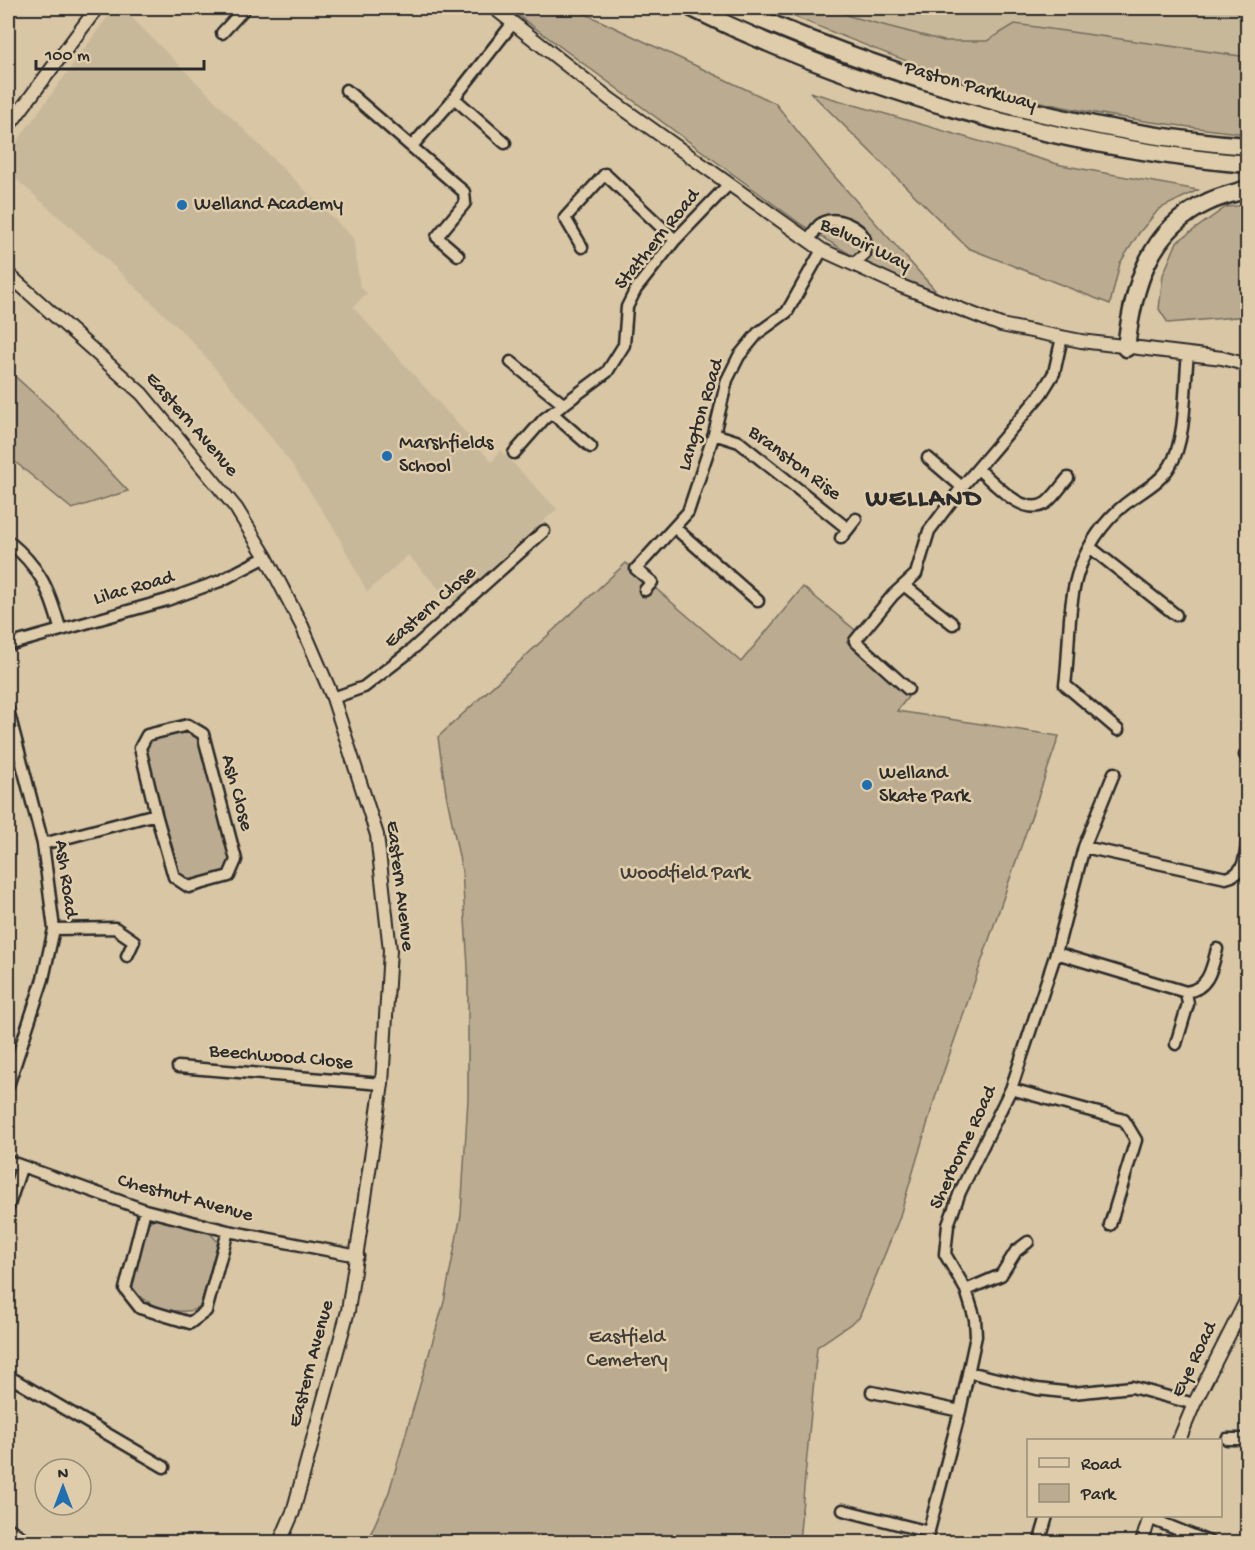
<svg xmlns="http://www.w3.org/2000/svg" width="1255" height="1550" font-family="'Gochi Hand',sans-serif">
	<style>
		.built { fill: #c8b89a }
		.green { fill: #bbac91; stroke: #736c5e; stroke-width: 1.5 }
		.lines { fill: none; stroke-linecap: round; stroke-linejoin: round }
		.minor-casing { stroke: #2b2b2b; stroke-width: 15 }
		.tertiary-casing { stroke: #2b2b2b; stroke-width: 16 }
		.trunk-casing { stroke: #2b2b2b; stroke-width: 21 }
		.minor { stroke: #dfccaa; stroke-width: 10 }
		.tertiary { stroke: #dfccaa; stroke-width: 12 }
		.trunk { stroke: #dfccaa; stroke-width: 16 }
		.poi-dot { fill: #1f6fb2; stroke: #dfccaa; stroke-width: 2 }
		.labels { text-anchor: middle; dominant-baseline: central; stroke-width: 5; stroke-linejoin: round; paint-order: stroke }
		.street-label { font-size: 20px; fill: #2b2b2b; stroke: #dfccaa }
		.poi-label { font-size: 20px; fill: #2b2b2b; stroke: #dfccaa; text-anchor: start }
		.park-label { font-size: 20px; fill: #413e3a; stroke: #dfccaa }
		.district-label { font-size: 26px; font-weight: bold; letter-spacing: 1.5px; fill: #2b2b2b; stroke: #dfccaa }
	</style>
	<rect width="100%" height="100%" fill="#d8c6a5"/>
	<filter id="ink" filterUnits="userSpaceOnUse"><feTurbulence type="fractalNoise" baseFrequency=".0167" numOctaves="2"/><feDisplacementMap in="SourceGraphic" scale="12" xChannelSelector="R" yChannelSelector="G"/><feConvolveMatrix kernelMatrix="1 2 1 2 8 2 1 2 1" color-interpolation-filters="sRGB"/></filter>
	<g filter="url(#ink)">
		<!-- built -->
		<path class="built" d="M 114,8 L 122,8 L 353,238 L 360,287 L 367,293 L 353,307 L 492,462 L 500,450 L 557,509 L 452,603 L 408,555 L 367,592 L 335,530 L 293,466 L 243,401 L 190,339 L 103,256 L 8,172 L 8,154 Z
			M 838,8 L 1247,8 L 1247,57 L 1015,24 L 987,41 L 944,41 L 849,16 Z"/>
		<!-- green -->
		<path class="green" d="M 508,8 L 573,8 L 775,103 L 827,168 L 942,298 L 866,264 L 802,225 Z
			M 773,8 L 838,8 L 849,16 L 944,41 L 987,41 L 1015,24 L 1247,57 L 1247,134 C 1169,125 1080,114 1005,93 C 926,71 849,39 773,8 Z
			M 810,92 L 1061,165 L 1198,190 L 1159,209 L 1139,233 L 1120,263 L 1110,304 L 968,248 Z
			M 1247,205 L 1247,316 L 1168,323 L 1159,309 L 1163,275 L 1177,242 L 1226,207 Z
			M 8,370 L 52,410 L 128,491 L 72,509 L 8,456 Z
			M 626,563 L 741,662 L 803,587 L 855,630 L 847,642 L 908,697 L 897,711 L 1059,736 L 938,1088 L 899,1219 L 859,1318 L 817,1347 L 799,1542 L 367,1542 L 389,1492 L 444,1302 L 461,1215 L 468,1099 L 468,967 L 462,871 L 446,793 L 438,737 Z
			M 187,729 L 198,737 L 231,860 L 225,873 L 188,882 L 178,874 L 144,749 L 149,737 Z
			M 162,1218 L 208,1231 L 218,1242 L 201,1304 C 192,1321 134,1306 131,1282 L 146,1225 L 152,1220 Z"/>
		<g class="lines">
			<!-- minor casing -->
			<g class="minor-casing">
				<path id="minor" d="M 222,33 L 245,8
					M 346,90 L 464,192 L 465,203 L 437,237 L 458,255
					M 454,98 L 505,143
					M 412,146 L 451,102 L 513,23
					M 809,241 C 813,234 816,226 824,222 C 836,216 861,227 865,240 C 866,244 865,250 865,254 L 854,263
					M 582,247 L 565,218 L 605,174 L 675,240
					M 511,362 L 563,404
					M 552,413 L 591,447
					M 714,434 L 739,442 L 848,529
					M 514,453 L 544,419 L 607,372 L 624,345 L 627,307 L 636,289 L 675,240 L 728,185
					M 928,458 L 962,487
					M 978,469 C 994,482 1023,518 1046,503 C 1054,497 1061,486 1068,478
					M 675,528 L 758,601
					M 841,538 L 856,519
					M 8,541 C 40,567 49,589 60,628
					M 1091,548 L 1176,615
					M 905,586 L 953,624
					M 645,590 L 652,582 L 636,569 L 688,512 L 714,434 L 727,380 L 739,356 L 758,333 L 787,312 L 822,250
					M 8,645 L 167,600 L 220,581 L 266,557
					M 908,689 L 855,641 L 893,595 L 916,574 L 929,531 L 962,487 L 1041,394 L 1054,373 L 1062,337
					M 333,698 L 364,687 L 408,653 L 544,531
					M 8,710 L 43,844 L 54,929 L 43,979 L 8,1086
					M 1118,730 L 1065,685 C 1070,649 1067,600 1080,567 C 1091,539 1108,516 1132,499 C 1146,489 1161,481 1170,466 C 1187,439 1184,386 1188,354
					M 1245,755 L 1248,752
					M 43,844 L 156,814 L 140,748 L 147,735 L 188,725 L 203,734 L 236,860 L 229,876 L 189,887 L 174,877 L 156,814
					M 1084,847 L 1226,878 C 1247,873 1245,854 1248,836
					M 54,929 L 115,928 L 134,941 L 127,956
					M 1056,953 L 1186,992 L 1188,1004 L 1176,1044
					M 1186,992 C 1209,989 1212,968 1217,949
					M 178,1067 L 382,1084
					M 1011,1089 L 1124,1120 L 1136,1140 L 1110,1225
					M 8,1161 L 145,1210 L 228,1231 L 358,1256
					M 8,1208 L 21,1168
					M 145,1210 L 125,1289 L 140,1308 L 190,1323 L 206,1311 L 228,1231
					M 966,1290 L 1001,1275 L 1016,1251 L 1028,1242
					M 969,1372 L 1037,1389 L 1073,1393 L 1132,1387 L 1194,1404
					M 8,1376 L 164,1467
					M 872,1392 L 960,1411
					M 1227,1439 L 1246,1439
					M 843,1510 L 929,1532
					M 1149,1518 L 1209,1542
					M 8,1528 L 29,1542
					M 1040,1540 L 1047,1516
					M 926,1542 L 960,1411 L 976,1336 L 975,1319 L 966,1290 L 945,1254 L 948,1225 L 960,1192 L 1011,1089 L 1056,953 L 1084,847 L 1114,773"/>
			</g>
			<!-- tertiary casing -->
			<g class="tertiary-casing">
				<path id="tertiary" d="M 494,8 L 611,100 L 822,250 L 901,286 L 1001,325 L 1081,341 L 1222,358 L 1248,365
					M 8,127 L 97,8
					M 8,274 L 142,394 L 236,508 L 266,557 L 302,626 L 333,698 L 377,835 L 390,950 L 382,1084 L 348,1311 L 293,1512 L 280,1542
					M 1179,1440 L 1194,1404 L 1248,1297
					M 1142,1542 L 1150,1516"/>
			</g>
			<!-- trunk casing -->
			<g class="trunk-casing">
				<path id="trunk" d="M 692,8 C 861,91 1060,148 1248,164
					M 734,8 C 897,79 1069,133 1248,146
					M 1126,348 C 1133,287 1148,230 1208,202 C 1220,196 1235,193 1248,189"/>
			</g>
			<!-- minor -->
			<use href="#minor" class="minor"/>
			<!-- tertiary -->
			<use href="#tertiary" class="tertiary"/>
			<!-- trunk -->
			<use href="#trunk" class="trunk"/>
		</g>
	</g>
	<!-- markers -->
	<g class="poi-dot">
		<circle cx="182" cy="205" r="6"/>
		<circle cx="387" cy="456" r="6"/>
		<circle cx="867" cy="785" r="6"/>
	</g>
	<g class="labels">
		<!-- street labels -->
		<g class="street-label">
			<text transform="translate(970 87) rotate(16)">Paston Parkway</text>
			<text transform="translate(658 240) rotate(-51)">Stathern Road</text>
			<text transform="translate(865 246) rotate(26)">Belvoir Way</text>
			<text transform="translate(702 415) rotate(-73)">Langton Road</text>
			<text transform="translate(191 425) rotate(49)">Eastern Avenue</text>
			<text transform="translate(794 464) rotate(37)">Branston Rise</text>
			<text transform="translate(134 589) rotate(-16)">Lilac Road</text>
			<text transform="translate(431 608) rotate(-41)">Eastern Close</text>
			<text transform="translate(236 793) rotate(75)">Ash Close</text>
			<text transform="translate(65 879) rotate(82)">Ash Road</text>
			<text transform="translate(399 886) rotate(83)">Eastern Avenue</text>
			<text transform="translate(281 1058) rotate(5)">Beechwood Close</text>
			<text transform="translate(964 1148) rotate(-65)">Sherborne Road</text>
			<text transform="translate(185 1199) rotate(15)">Chestnut Avenue</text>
			<text transform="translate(1195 1360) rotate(-64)">Eye Road</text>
			<text transform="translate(312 1364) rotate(-75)">Eastern Avenue</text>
		</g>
		<!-- poi labels -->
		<g class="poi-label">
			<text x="194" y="205">Welland Academy</text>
			<text x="399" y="444">Marshfields<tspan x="399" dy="23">School</tspan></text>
			<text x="879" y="774">Welland<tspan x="879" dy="23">Skate Park</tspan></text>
		</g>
		<!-- park labels -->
		<g class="park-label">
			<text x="685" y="874">Woodfield Park</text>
			<text x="627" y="1338">Eastfield<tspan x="627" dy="23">Cemetery</tspan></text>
		</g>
		<!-- district labels -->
		<g class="district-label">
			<text x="924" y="500">WELLAND</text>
		</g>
	</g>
	<!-- margin -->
	<rect width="1255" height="1550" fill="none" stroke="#dfccaa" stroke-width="30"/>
	<rect x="15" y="15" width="1225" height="1520" fill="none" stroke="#2b2b2b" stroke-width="2" filter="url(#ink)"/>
	<!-- legend -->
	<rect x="1027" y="1439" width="195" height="78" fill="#dfccaa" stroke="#978c77" stroke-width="1.5"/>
	<rect x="1039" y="1458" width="30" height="9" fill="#dfccaa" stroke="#978c77" stroke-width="1.5"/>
	<text x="1081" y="1469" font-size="18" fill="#2b2b2b">Road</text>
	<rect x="1039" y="1484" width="30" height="18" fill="#bbac91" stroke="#978c77" stroke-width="1.5"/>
	<text x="1081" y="1499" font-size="18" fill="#2b2b2b">Park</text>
	<!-- north arrow -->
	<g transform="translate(63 1487)"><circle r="28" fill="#dfccaa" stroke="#978c77" stroke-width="1.5"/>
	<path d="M0-4.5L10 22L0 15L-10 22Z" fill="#1f6fb2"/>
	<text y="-9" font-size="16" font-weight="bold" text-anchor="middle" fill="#2b2b2b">N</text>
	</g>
	<!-- scale -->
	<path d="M36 60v9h168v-9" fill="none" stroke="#2b2b2b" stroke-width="3"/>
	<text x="45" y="60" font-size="18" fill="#2b2b2b" stroke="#dfccaa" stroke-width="4.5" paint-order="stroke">100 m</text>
</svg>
